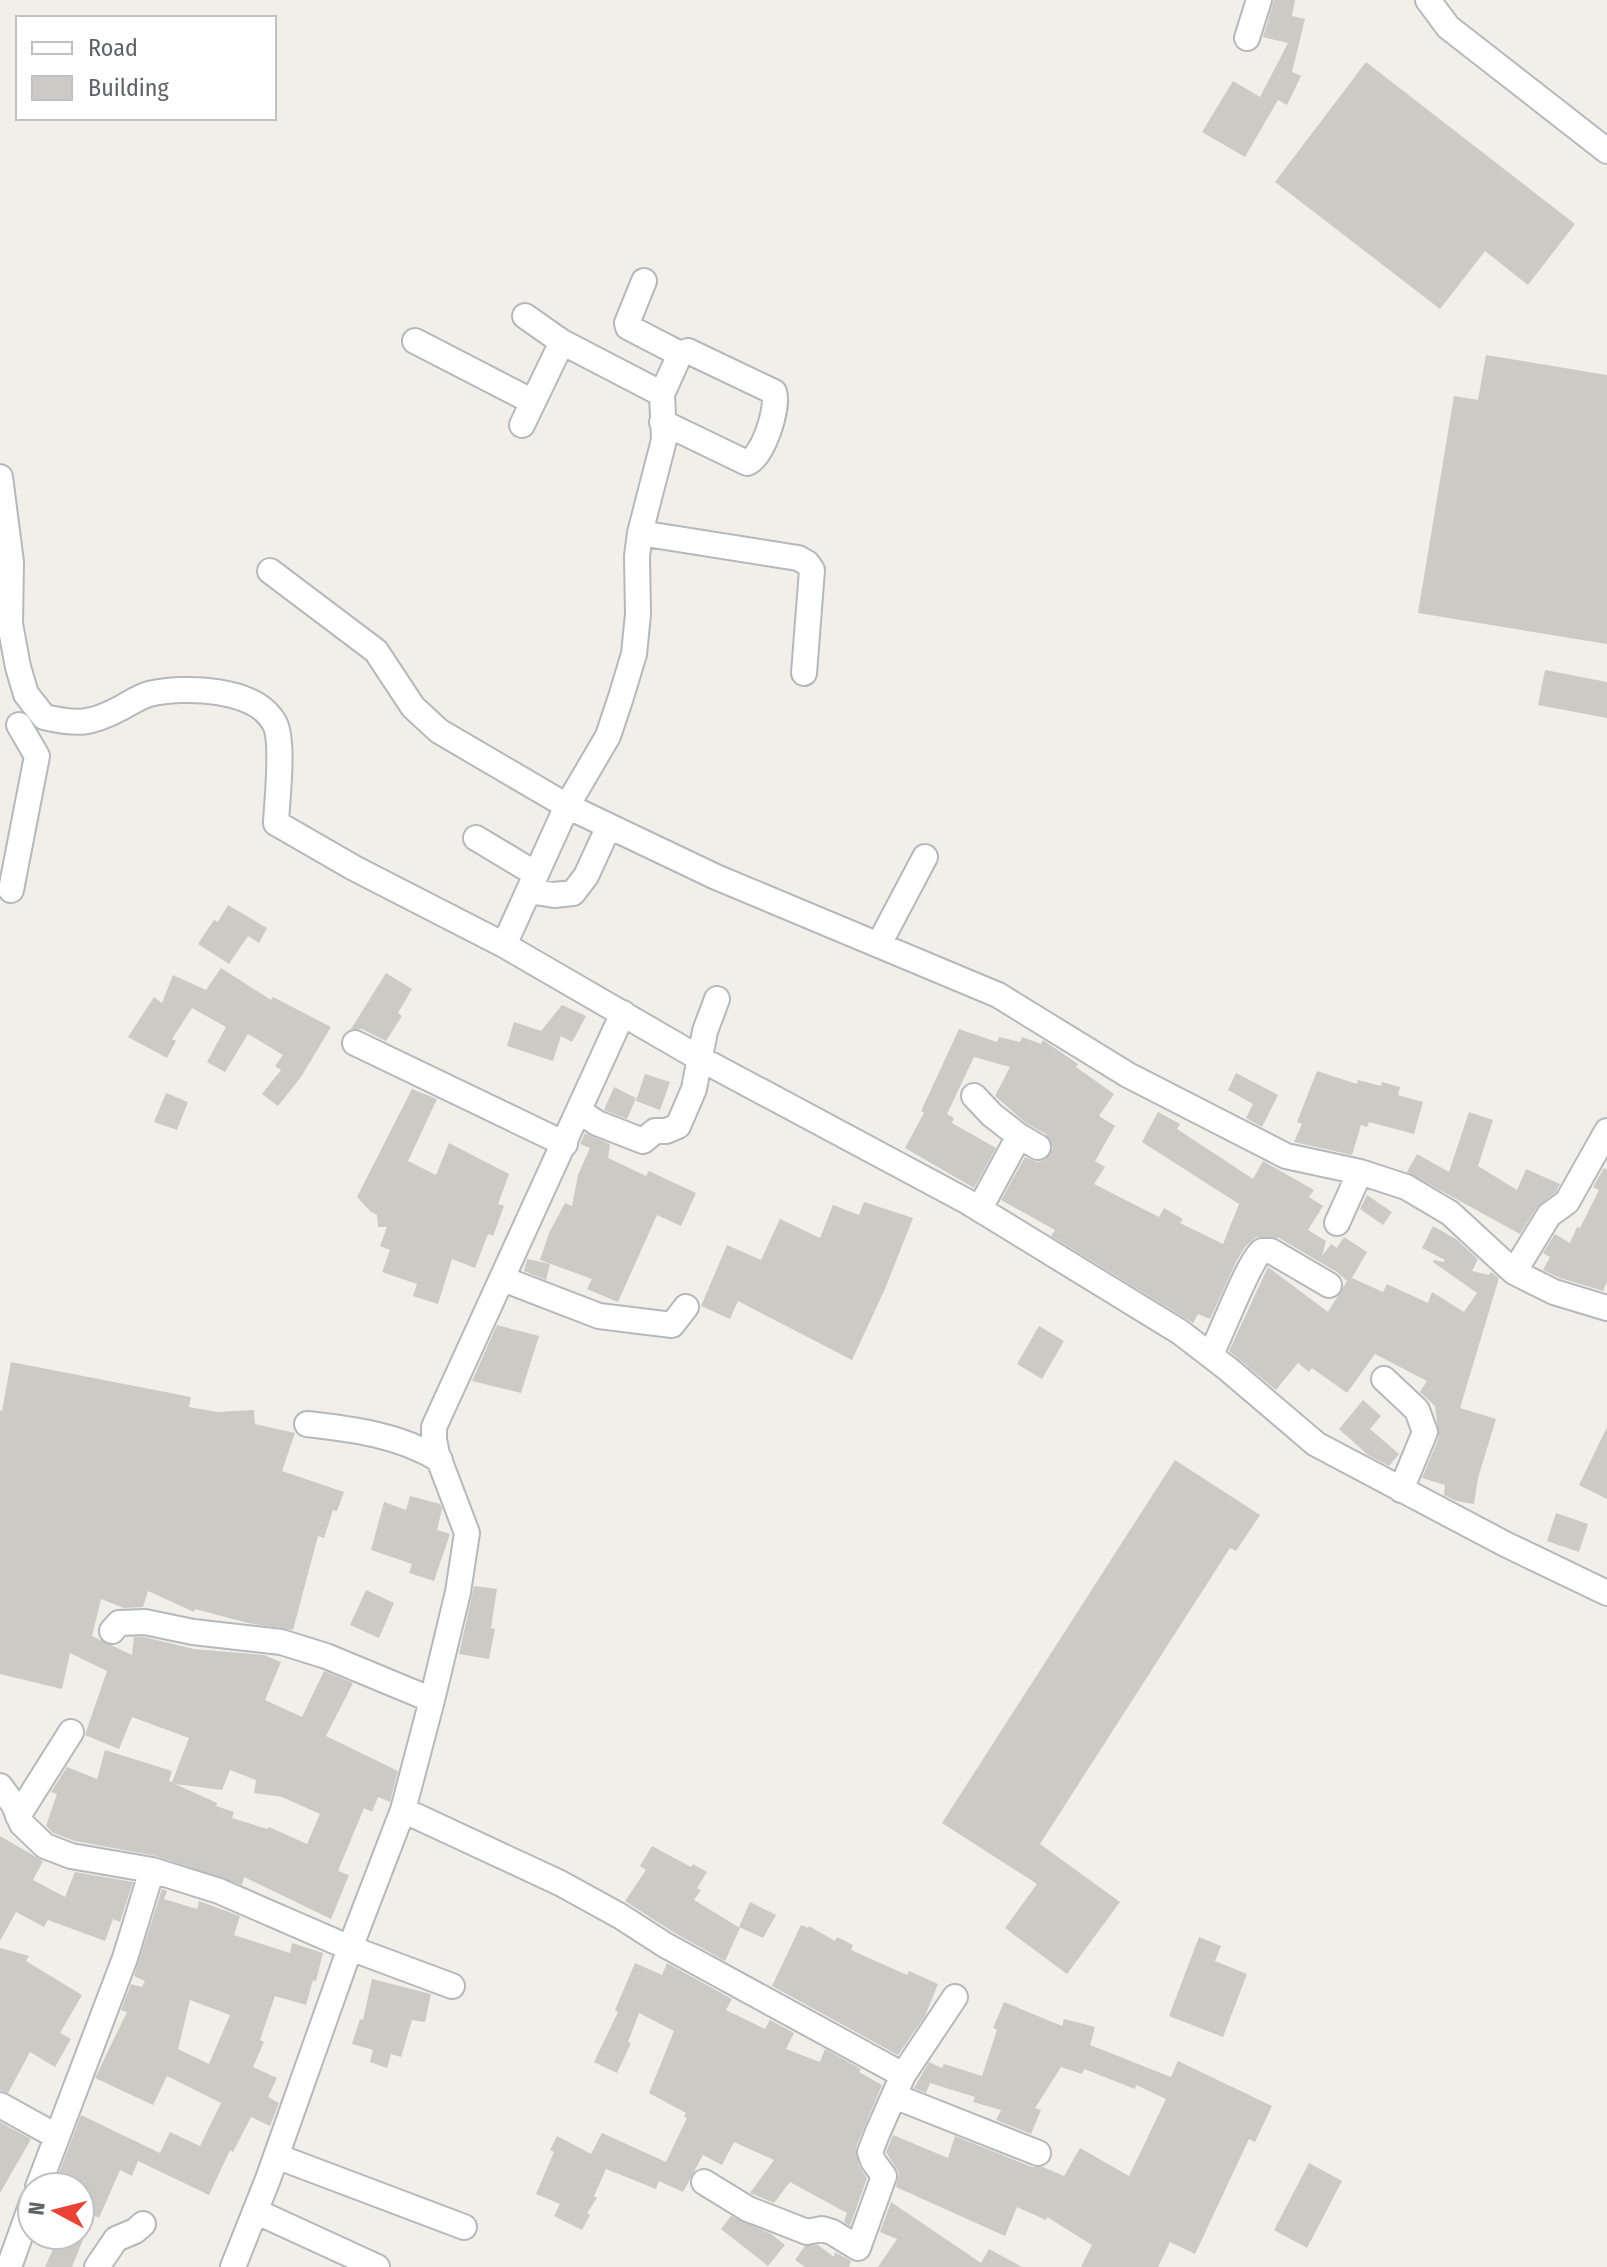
<svg xmlns="http://www.w3.org/2000/svg" width="1607" height="2267" font-family="'Fira Sans Condensed',sans-serif">
	<style>
		.building { fill: #cccac5; fill-rule: evenodd }
		.lines { fill: none; stroke-linecap: round; stroke-linejoin: round }
		.minor-casing { stroke: #b5b8bc; stroke-width: 28 }
		.minor { stroke: #fff; stroke-width: 24 }
	</style>
	<rect width="100%" height="100%" fill="#f1efe8"/>
	<!-- building -->
	<path class="building" d="M 1274,0 L 1295,0 L 1292,16 L 1305,19 L 1292,72 L 1301,76 L 1287,105 L 1278,100 L 1245,157 L 1202,132 L 1233,81 L 1260,97 L 1288,43 L 1263,37 Z
		M 1366,62 L 1575,224 L 1528,285 L 1485,251 L 1440,309 L 1275,182 Z
		M 1486,355 L 1607,375 L 1607,644 L 1418,613 L 1454,396 L 1478,400 Z
		M 1545,670 L 1607,682 L 1607,718 L 1538,705 Z
		M 228,905 L 267,928 L 259,943 L 248,936 L 229,964 L 198,944 L 214,920 L 218,922 Z
		M 221,968 L 271,1000 L 273,997 L 331,1027 L 301,1077 L 278,1106 L 262,1094 L 281,1070 L 275,1066 L 283,1055 L 248,1034 L 225,1072 L 207,1062 L 226,1027 L 192,1008 L 172,1039 L 176,1041 L 167,1058 L 128,1037 L 154,997 L 162,1003 L 173,975 L 206,990 Z
		M 386,973 L 412,989 L 398,1013 L 402,1016 L 386,1041 L 362,1029 L 351,1029 Z
		M 562,1005 L 586,1016 L 572,1042 L 561,1036 L 553,1061 L 507,1046 L 514,1022 L 541,1031 Z
		M 959,1029 L 997,1042 L 999,1037 L 1020,1042 L 1022,1037 L 1041,1044 L 1043,1040 L 1078,1064 L 1076,1067 L 1114,1094 L 1099,1116 L 1115,1126 L 1095,1161 L 1105,1167 L 1094,1184 L 1159,1217 L 1164,1208 L 1183,1219 L 1180,1223 L 1223,1244 L 1239,1204 L 1142,1142 L 1158,1112 L 1180,1124 L 1177,1129 L 1253,1179 L 1263,1161 L 1314,1190 L 1309,1197 L 1323,1206 L 1308,1230 L 1326,1241 L 1322,1256 L 1331,1244 L 1337,1248 L 1344,1237 L 1367,1252 L 1352,1278 L 1383,1292 L 1387,1284 L 1428,1303 L 1432,1292 L 1464,1312 L 1477,1293 L 1433,1262 L 1434,1260 L 1444,1262 L 1445,1260 L 1422,1248 L 1433,1226 L 1456,1239 L 1478,1259 L 1472,1271 L 1489,1275 L 1491,1272 L 1499,1278 L 1460,1408 L 1496,1419 L 1478,1478 L 1474,1504 L 1456,1501 L 1444,1495 L 1445,1485 L 1422,1478 L 1439,1437 L 1435,1406 L 1420,1392 L 1427,1381 L 1375,1354 L 1347,1393 L 1312,1368 L 1309,1372 L 1298,1363 L 1276,1390 L 1229,1351 L 1268,1267 L 1328,1312 L 1347,1281 L 1337,1272 L 1279,1238 L 1256,1237 L 1245,1247 L 1237,1260 L 1210,1319 L 1198,1314 L 1193,1323 L 1051,1236 L 1055,1230 L 1001,1200 L 1025,1157 L 1037,1162 L 1045,1160 L 1053,1148 L 1046,1134 L 1027,1124 L 995,1096 L 1010,1067 L 974,1057 L 947,1114 L 954,1118 L 952,1123 L 996,1148 L 974,1188 L 905,1148 L 924,1113 L 921,1111 Z
		M 1317,1071 L 1357,1084 L 1358,1080 L 1381,1086 L 1382,1082 L 1400,1087 L 1398,1095 L 1423,1102 L 1414,1134 L 1369,1122 L 1367,1127 L 1361,1125 L 1352,1155 L 1294,1142 L 1302,1124 L 1297,1122 Z
		M 1236,1073 L 1278,1095 L 1262,1127 L 1246,1118 L 1253,1104 L 1228,1090 Z
		M 645,1074 L 670,1082 L 660,1110 L 636,1101 Z
		M 614,1087 L 636,1098 L 627,1119 L 604,1110 Z
		M 412,1089 L 437,1099 L 408,1161 L 436,1175 L 449,1143 L 509,1174 L 498,1204 L 504,1206 L 493,1236 L 488,1234 L 475,1268 L 452,1259 L 438,1304 L 413,1296 L 417,1284 L 382,1272 L 390,1250 L 380,1246 L 387,1227 L 378,1227 L 377,1215 L 370,1211 L 357,1197 Z
		M 166,1093 L 188,1102 L 177,1130 L 154,1122 Z
		M 1469,1112 L 1493,1120 L 1478,1166 L 1517,1190 L 1526,1169 L 1560,1184 L 1556,1192 L 1537,1207 L 1520,1234 L 1407,1172 L 1417,1154 L 1449,1172 Z
		M 585,1133 L 610,1144 L 608,1158 L 646,1176 L 649,1171 L 696,1193 L 681,1226 L 657,1215 L 618,1302 L 587,1289 L 592,1279 L 540,1260 L 549,1233 L 565,1203 L 572,1206 L 578,1175 L 590,1148 L 580,1144 Z
		M 1604,1168 L 1607,1169 L 1607,1281 L 1603,1291 L 1560,1278 L 1543,1270 L 1550,1257 L 1543,1253 L 1555,1234 L 1570,1243 L 1577,1227 L 1580,1228 L 1599,1190 L 1593,1187 Z
		M 1367,1195 L 1392,1212 L 1383,1225 L 1360,1209 Z
		M 864,1202 L 913,1218 L 885,1289 L 852,1360 L 738,1301 L 730,1319 L 701,1306 L 727,1245 L 761,1260 L 780,1219 L 820,1238 L 833,1205 L 859,1215 Z
		M 527,1259 L 550,1264 L 546,1280 L 524,1271 Z
		M 497,1325 L 539,1336 L 521,1393 L 472,1381 Z
		M 1039,1326 L 1064,1341 L 1042,1379 L 1017,1364 Z
		M 11,1362 L 191,1397 L 189,1407 L 217,1412 L 254,1410 L 255,1424 L 295,1433 L 282,1471 L 344,1492 L 337,1511 L 333,1510 L 324,1538 L 318,1536 L 293,1630 L 248,1623 L 195,1609 L 194,1612 L 148,1591 L 143,1607 L 124,1608 L 101,1599 L 92,1636 L 132,1655 L 134,1637 L 144,1637 L 194,1649 L 264,1655 L 281,1662 L 265,1700 L 302,1717 L 324,1671 L 353,1683 L 326,1736 L 398,1771 L 390,1802 L 378,1797 L 372,1812 L 364,1808 L 338,1871 L 349,1875 L 331,1919 L 244,1877 L 242,1885 L 156,1856 L 75,1841 L 53,1833 L 46,1826 L 57,1794 L 51,1792 L 67,1767 L 97,1779 L 105,1750 L 172,1771 L 169,1781 L 172,1782 L 189,1738 L 132,1717 L 119,1749 L 85,1735 L 107,1671 L 70,1653 L 62,1689 L 0,1674 L 0,1410 L 2,1411 ZM 230,1770 L 256,1780 L 254,1793 L 282,1797 L 320,1814 L 307,1844 L 269,1827 L 267,1829 L 232,1818 L 234,1812 L 216,1806 L 217,1803 L 175,1784 L 222,1790 Z
		M 1363,1400 L 1381,1416 L 1370,1429 L 1399,1454 L 1389,1466 L 1368,1455 L 1339,1429 Z
		M 1607,1427 L 1607,1499 L 1579,1485 Z
		M 1175,1460 L 1260,1515 L 1236,1551 L 1230,1548 L 1040,1844 L 1120,1902 L 1067,1974 L 1005,1928 L 1037,1884 L 942,1823 Z
		M 410,1496 L 440,1504 L 442,1509 L 437,1530 L 450,1534 L 434,1581 L 409,1573 L 412,1564 L 371,1550 L 384,1502 L 406,1510 Z
		M 1556,1513 L 1588,1524 L 1579,1552 L 1547,1541 Z
		M 474,1586 L 497,1589 L 491,1628 L 495,1629 L 489,1659 L 459,1654 Z
		M 366,1590 L 394,1603 L 379,1638 L 350,1625 Z
		M 0,1836 L 43,1861 L 33,1880 L 65,1897 L 75,1872 L 133,1882 L 120,1922 L 113,1919 L 105,1941 L 48,1920 L 44,1927 L 16,1912 L 0,1941 Z
		M 652,1846 L 691,1867 L 693,1864 L 707,1872 L 697,1888 L 701,1890 L 694,1900 L 740,1928 L 725,1961 L 673,1932 L 625,1901 L 646,1870 L 640,1866 Z
		M 162,1889 L 167,1891 L 164,1899 L 197,1909 L 199,1901 L 240,1916 L 234,1935 L 290,1953 L 292,1943 L 323,1953 L 316,1981 L 313,1980 L 306,2005 L 275,1996 L 260,2040 L 264,2042 L 253,2067 L 277,2078 L 268,2097 L 279,2103 L 270,2126 L 251,2117 L 233,2152 L 230,2150 L 209,2195 L 138,2161 L 132,2176 L 120,2170 L 99,2218 L 93,2215 L 72,2267 L 45,2267 L 59,2235 L 80,2235 L 80,2187 L 62,2183 L 66,2174 L 59,2173 L 81,2115 L 160,2153 L 170,2132 L 200,2146 L 221,2103 L 167,2076 L 153,2105 L 95,2078 L 127,2012 L 121,2010 L 131,1984 L 142,1987 L 145,1981 L 134,1976 ZM 190,2000 L 230,2015 L 209,2064 L 178,2049 Z
		M 750,1902 L 776,1915 L 763,1938 L 739,1927 Z
		M 801,1925 L 808,1928 L 809,1926 L 835,1941 L 837,1937 L 853,1945 L 851,1950 L 907,1975 L 909,1971 L 938,1984 L 925,2016 L 898,2055 L 772,1986 Z
		M 1199,1937 L 1221,1946 L 1215,1961 L 1247,1974 L 1223,2037 L 1169,2016 Z
		M 0,1948 L 29,1956 L 26,1961 L 82,1995 L 60,2033 L 71,2039 L 55,2067 L 30,2052 L 8,2093 L 0,2090 Z
		M 635,1963 L 662,1975 L 667,1963 L 732,1999 L 726,2010 L 765,2029 L 770,2020 L 794,2033 L 786,2049 L 820,2062 L 825,2049 L 861,2069 L 859,2072 L 882,2085 L 856,2147 L 859,2166 L 867,2178 L 850,2226 L 844,2222 L 847,2213 L 790,2182 L 774,2203 L 750,2193 L 774,2160 L 734,2142 L 722,2165 L 703,2155 L 683,2192 L 659,2181 L 656,2189 L 606,2169 L 594,2196 L 597,2198 L 587,2213 L 590,2215 L 582,2230 L 554,2216 L 560,2204 L 536,2194 L 554,2152 L 550,2150 L 557,2136 L 591,2154 L 602,2133 L 666,2162 L 687,2118 L 684,2117 L 686,2113 L 649,2093 L 674,2031 L 639,2013 L 628,2042 L 631,2043 L 617,2073 L 594,2062 L 618,2012 L 615,2010 Z
		M 372,1979 L 431,1994 L 425,2022 L 412,2020 L 401,2057 L 391,2054 L 387,2068 L 370,2062 L 373,2050 L 352,2044 L 360,2019 L 363,2020 Z
		M 1004,2002 L 1062,2026 L 1064,2019 L 1095,2027 L 1090,2045 L 1171,2077 L 1178,2061 L 1272,2106 L 1255,2142 L 1249,2139 L 1195,2254 L 1170,2242 L 1158,2267 L 1081,2267 L 1092,2245 L 1047,2217 L 1046,2220 L 1017,2207 L 1005,2236 L 896,2187 L 899,2173 L 886,2152 L 893,2135 L 948,2158 L 955,2136 L 1032,2167 L 1043,2167 L 1064,2176 L 1080,2148 L 1129,2176 L 1166,2099 L 1136,2085 L 1135,2089 L 1084,2069 L 1082,2074 L 1061,2067 L 1035,2108 L 1041,2110 L 1031,2134 L 996,2120 L 1001,2110 L 973,2102 L 975,2097 L 930,2083 L 926,2093 L 914,2088 L 929,2062 L 942,2068 L 944,2064 L 982,2076 L 997,2030 L 993,2028 Z
		M 0,2122 L 31,2139 L 0,2193 Z
		M 1309,2163 L 1342,2181 L 1307,2248 L 1274,2230 Z
		M 891,2202 L 981,2263 L 989,2249 L 1022,2267 L 878,2267 L 897,2239 L 880,2232 Z
		M 731,2216 L 771,2234 L 785,2245 L 768,2266 L 721,2229 Z
		M 818,2245 L 834,2257 L 835,2252 L 851,2261 L 849,2267 L 805,2267 L 795,2260 L 805,2246 Z"/>
	<g class="lines">
		<!-- minor casing -->
		<g class="minor-casing">
			<path id="minor" d="M 1428,0 L 1448,27 L 1607,151
				M 1247,38 L 1259,0
				M 644,281 L 627,323 L 628,327 L 680,354
				M 525,316 L 562,342 L 662,394
				M 415,341 L 533,402
				M 522,425 L 562,342
				M 0,477 L 11,562 L 10,624 L 18,667 L 26,694 L 44,717 C 78,725 91,724 121,708 C 130,703 139,697 149,694 C 183,686 256,687 275,724 C 284,743 277,800 276,823 L 354,868 L 504,945 L 699,1058 L 968,1202 L 1180,1332 L 1228,1369 L 1316,1444 L 1505,1544 L 1607,1593
				M 640,533 L 798,558 L 807,563 L 812,570 L 804,673
				M 270,571 L 376,651 L 413,707 L 439,731 L 567,806 L 716,877 L 998,995 L 1128,1075 L 1286,1156 L 1360,1172 L 1406,1187 L 1450,1213 L 1514,1272 L 1554,1292 L 1607,1308
				M 476,838 L 536,874
				M 11,890 L 37,756 L 19,725
				M 529,891 L 554,895 L 573,893 L 586,876 L 609,826
				M 879,944 L 925,857
				M 504,945 L 567,806 L 608,736 L 621,697 L 634,654 L 638,614 L 637,556 L 640,533 L 664,440 L 662,394 L 680,354 L 688,351 L 774,392 C 779,408 763,457 747,463 L 662,422
				M 355,1043 L 565,1144
				M 974,1096 L 992,1115 L 1019,1136
				M 579,1111 L 597,1123 L 643,1141 L 655,1131 L 666,1131 L 678,1126 L 694,1089 L 705,1031 L 717,999
				M 980,1208 L 1019,1136 L 1038,1147
				M 1337,1223 L 1360,1172
				M 1514,1272 L 1549,1215 L 1567,1202 L 1607,1131
				M 503,1279 L 599,1316 L 672,1325 L 686,1307
				M 1211,1354 C 1222,1333 1249,1260 1262,1251 L 1271,1251 L 1329,1285
				M 1384,1379 L 1417,1410 L 1425,1432 L 1401,1490
				M 307,1424 C 352,1429 400,1435 440,1460
				M 112,1631 L 119,1623 L 145,1622 L 193,1632 L 281,1642 L 326,1656 L 432,1700
				M 0,1786 L 14,1805 L 22,1824 L 45,1846 L 71,1856 L 152,1870 L 219,1891 L 350,1948 L 452,1986
				M 403,1810 L 560,1883 L 620,1916 L 665,1945 L 903,2075
				M 18,1816 L 71,1732
				M 894,2096 L 1038,2153
				M 0,2105 L 56,2136
				M 276,2156 L 464,2227
				M 704,2182 L 748,2209 L 807,2232 L 822,2229 L 832,2232 L 858,2248 L 884,2176 L 873,2161 L 870,2152 L 877,2134 L 903,2075 L 955,1997
				M 38,2187 L 125,1958 L 152,1870
				M 255,2211 L 377,2267
				M 9,2267 L 32,2203
				M 97,2267 L 116,2239 L 135,2231 L 143,2224
				M 233,2267 L 268,2179 L 350,1948 L 403,1810 L 432,1700 L 458,1592 L 467,1533 L 437,1454 L 434,1440 L 434,1427 L 623,1013"/>
		</g>
		<!-- minor -->
		<use href="#minor" class="minor"/>
	</g>
	<!-- legend -->
	<rect x="16" y="16" width="260" height="104" fill="#ffffff" stroke="#bfc1c3" stroke-width="2"/>
	<rect x="32" y="42" width="40" height="12" fill="#ffffff" stroke="#bfc1c3" stroke-width="2"/>
	<text x="88" y="56" font-size="24" fill="#5f6368">Road</text>
	<rect x="32" y="76" width="40" height="24" fill="#cccac5" stroke="#bfc1c3" stroke-width="2"/>
	<text x="88" y="96" font-size="24" fill="#5f6368">Building</text>
	<!-- north arrow -->
	<g transform="translate(56 2211) rotate(277)"><circle r="38" fill="#ffffff" stroke="#bfc1c3" stroke-width="2"/>
	<path d="M0-6L14 30L0 20L-14 30Z" fill="#ea4335"/>
	<text y="-12" font-size="22" font-weight="bold" text-anchor="middle" fill="#5f6368">N</text>
	</g>
</svg>
